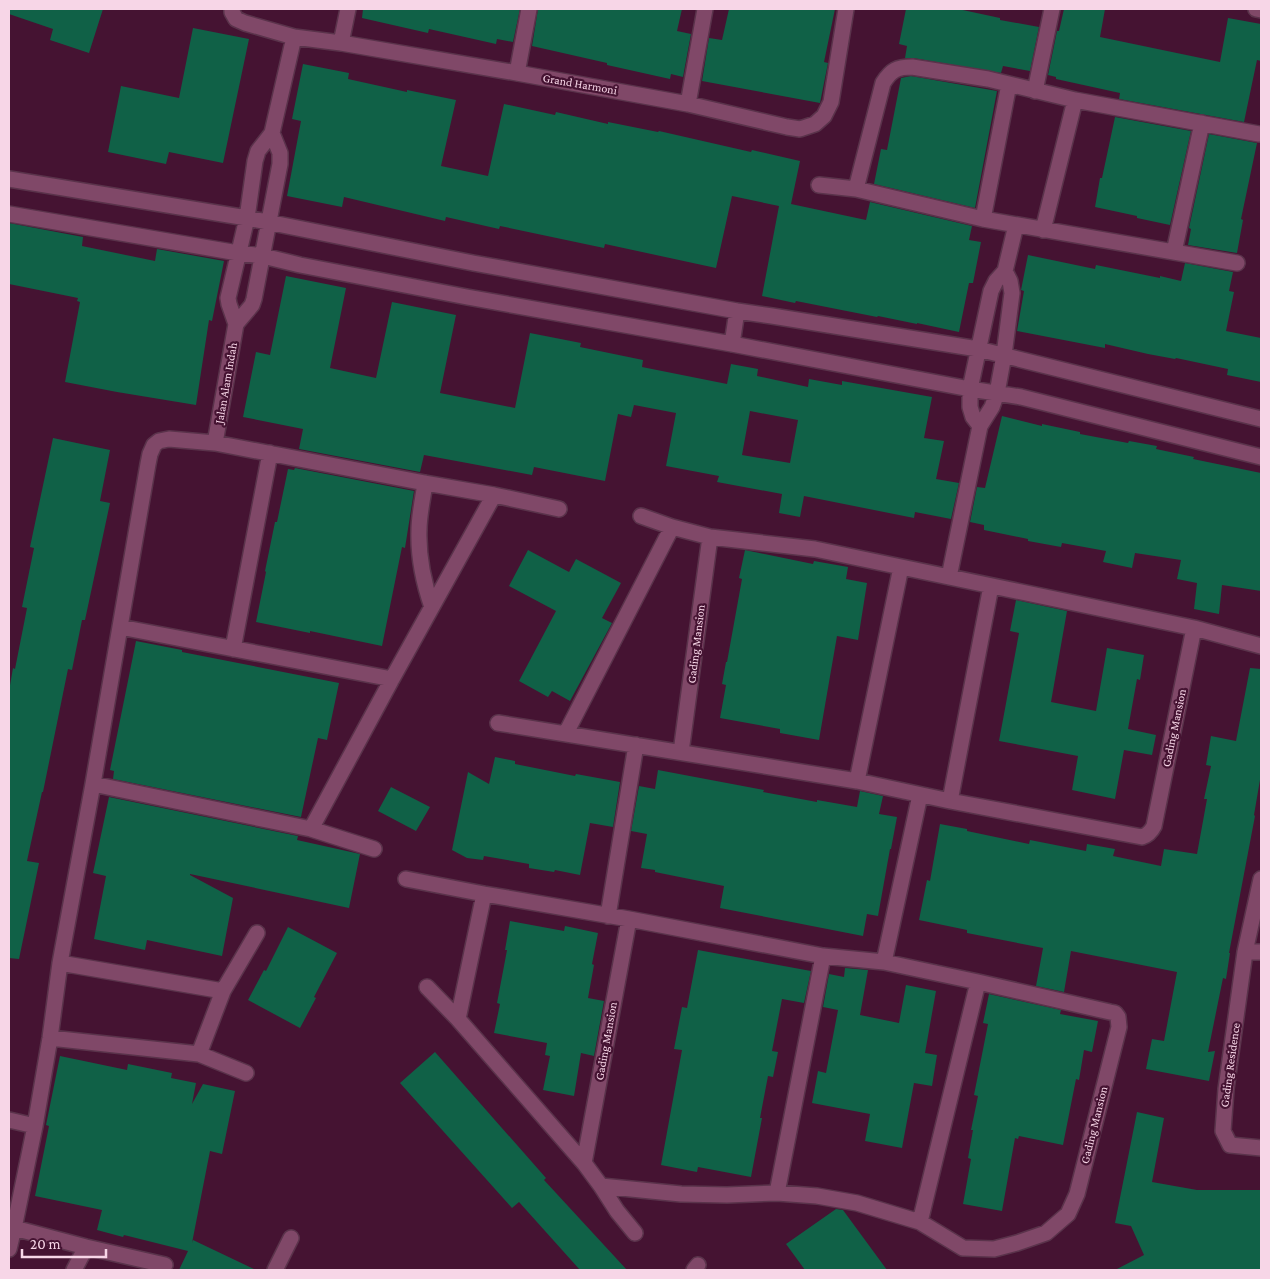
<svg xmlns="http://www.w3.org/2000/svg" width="1270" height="1279" font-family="'Crimson Pro',serif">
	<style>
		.building { fill: #106147; fill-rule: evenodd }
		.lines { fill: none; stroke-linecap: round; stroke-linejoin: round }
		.minor-casing { stroke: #5a334b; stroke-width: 18 }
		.minor { stroke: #804868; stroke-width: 15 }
		.labels { text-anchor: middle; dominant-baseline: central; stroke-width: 4.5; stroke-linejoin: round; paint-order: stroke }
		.street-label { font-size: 12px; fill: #f7d6e7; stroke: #451332 }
	</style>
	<rect width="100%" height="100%" fill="#451332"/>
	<!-- building -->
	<path class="building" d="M 9,9 L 103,9 L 89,53 L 50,40 L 53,29 L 9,14 Z
		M 363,9 L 520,9 L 513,42 L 497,39 L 496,44 L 429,29 L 428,33 L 362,18 Z
		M 538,9 L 682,9 L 677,31 L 691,34 L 683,77 L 671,74 L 670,79 L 607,65 L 607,63 L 532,46 Z
		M 729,9 L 835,9 L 824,62 L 828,63 L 820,103 L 702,81 L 709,38 L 722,40 Z
		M 906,9 L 958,9 L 1000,18 L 1000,20 L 1039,27 L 1030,71 L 1003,66 L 1001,73 L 913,58 L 905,58 L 907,46 L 899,44 Z
		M 1064,9 L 1105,9 L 1100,37 L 1220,62 L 1228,18 L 1261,24 L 1261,61 L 1257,60 L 1244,122 L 1119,99 L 1120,93 L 1056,79 L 1056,77 L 1048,75 L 1057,31 L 1059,31 Z
		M 193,28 L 249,39 L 223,163 L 169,152 L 166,164 L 108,152 L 121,86 L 179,98 Z
		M 303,64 L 349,73 L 348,79 L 407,92 L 407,90 L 456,100 L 441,166 L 488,176 L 504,104 L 555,115 L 556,112 L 608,124 L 608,122 L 658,132 L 659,131 L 751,152 L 752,150 L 800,161 L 791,204 L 866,220 L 870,202 L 972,226 L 969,240 L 981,242 L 973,283 L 969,283 L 959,332 L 917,323 L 917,324 L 878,316 L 877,317 L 796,301 L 795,303 L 762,296 L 779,206 L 732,196 L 716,268 L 605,244 L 604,248 L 500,226 L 499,229 L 446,217 L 445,221 L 344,197 L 342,207 L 287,196 L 301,121 L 292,119 Z
		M 911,76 L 997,91 L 975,208 L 874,184 L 881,149 L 887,150 L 901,78 Z
		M 1115,117 L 1191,131 L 1170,225 L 1137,218 L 1137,216 L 1095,207 L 1100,178 L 1102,178 Z
		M 1209,134 L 1257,143 L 1241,219 L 1243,220 L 1237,253 L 1188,245 L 1191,229 L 1189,228 Z
		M 9,223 L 83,237 L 82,246 L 155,261 L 157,249 L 224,261 L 212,321 L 209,320 L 196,405 L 117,392 L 65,382 L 80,302 L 77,301 L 78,298 L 9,284 Z
		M 1028,255 L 1095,269 L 1096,265 L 1160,278 L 1160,276 L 1181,281 L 1185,263 L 1233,272 L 1229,291 L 1234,292 L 1226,331 L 1261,338 L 1261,382 L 1227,375 L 1228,369 L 1176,358 L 1175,359 L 1148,354 L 1105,344 L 1105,348 L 1017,331 L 1024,291 L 1021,290 Z
		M 286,276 L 346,288 L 330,368 L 376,378 L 392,302 L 456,315 L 440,393 L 515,408 L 530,333 L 581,343 L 580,347 L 643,360 L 642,367 L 727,384 L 731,364 L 758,369 L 757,376 L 808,387 L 809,379 L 842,385 L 842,381 L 932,397 L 924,438 L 944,441 L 936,479 L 959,483 L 951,519 L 915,512 L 914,518 L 804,496 L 800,517 L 779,513 L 782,494 L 717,482 L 719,476 L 666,466 L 676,413 L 634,405 L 631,417 L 618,414 L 605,481 L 534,467 L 532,475 L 424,455 L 420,472 L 299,449 L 303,429 L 243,417 L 256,352 L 270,355 ZM 750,411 L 798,420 L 790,463 L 742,455 Z
		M 1002,416 L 1042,426 L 1042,424 L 1080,432 L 1080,434 L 1128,443 L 1129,441 L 1157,446 L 1156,449 L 1194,457 L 1193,459 L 1261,473 L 1261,591 L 1222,585 L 1219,614 L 1194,609 L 1197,583 L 1177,579 L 1181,560 L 1135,553 L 1132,568 L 1103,562 L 1106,551 L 1062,543 L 1061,547 L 1028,541 L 1028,539 L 984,530 L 984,525 L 970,522 L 977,487 L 985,488 Z
		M 53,438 L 110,450 L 100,501 L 110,503 L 85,620 L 82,620 L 72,670 L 68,669 L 43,792 L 42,792 L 27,861 L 39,863 L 19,959 L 9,958 L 9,691 L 13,668 L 15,669 L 27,608 L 22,607 L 34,548 L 30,547 Z
		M 295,468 L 414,491 L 405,548 L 402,547 L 382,646 L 310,631 L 310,633 L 256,622 L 266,572 L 265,571 L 275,522 L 277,522 L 288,469 L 294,470 Z
		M 528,550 L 569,572 L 576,559 L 621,583 L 602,618 L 612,623 L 570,701 L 552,691 L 548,697 L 519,681 L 556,611 L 509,586 Z
		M 745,550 L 813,564 L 814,561 L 848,567 L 846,579 L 867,583 L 858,640 L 837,636 L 819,740 L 780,733 L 780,729 L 720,718 L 726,685 L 722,684 L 726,662 L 727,662 L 742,579 L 739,578 Z
		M 1016,600 L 1067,611 L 1051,702 L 1096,711 L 1107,648 L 1144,655 L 1140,680 L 1137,679 L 1128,729 L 1156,735 L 1152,755 L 1124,750 L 1115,799 L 1072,790 L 1078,756 L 999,741 L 1019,633 L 1010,631 Z
		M 136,641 L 182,650 L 182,652 L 339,683 L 327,740 L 318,738 L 301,817 L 113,779 L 114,771 L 110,770 Z
		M 1250,668 L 1261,669 L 1261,774 L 1254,815 L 1255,816 L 1229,953 L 1230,953 L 1226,979 L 1223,978 L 1208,1052 L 1215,1051 L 1209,1081 L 1146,1069 L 1152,1039 L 1164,1041 L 1177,972 L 1071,951 L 1064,992 L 1036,986 L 1043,948 L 967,933 L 967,930 L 919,920 L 927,880 L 930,881 L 940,824 L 967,829 L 967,831 L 1029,844 L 1030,840 L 1086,851 L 1087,844 L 1115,849 L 1113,856 L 1161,866 L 1164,849 L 1197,854 L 1207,799 L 1204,799 L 1211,766 L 1206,765 L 1211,736 L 1236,741 Z
		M 495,757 L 515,761 L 515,764 L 575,776 L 576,774 L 620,782 L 613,827 L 590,823 L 580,875 L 555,870 L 554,872 L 529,868 L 529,864 L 484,856 L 483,860 L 467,858 L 452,850 L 468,772 L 489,784 Z
		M 658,770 L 764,790 L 763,792 L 817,802 L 817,800 L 857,807 L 860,791 L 883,796 L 879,814 L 897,817 L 891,849 L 890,849 L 878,916 L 867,914 L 863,936 L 720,908 L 724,886 L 655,872 L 655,870 L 641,868 L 647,834 L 631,831 L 639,786 L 655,789 Z
		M 391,787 L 430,807 L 416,831 L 378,811 Z
		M 109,797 L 298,836 L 297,840 L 360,854 L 349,908 L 190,874 L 190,875 L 233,898 L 222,956 L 147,940 L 145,950 L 94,939 L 106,876 L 93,873 Z
		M 510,921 L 564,931 L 565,926 L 598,933 L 592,964 L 594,965 L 588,998 L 604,1001 L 594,1056 L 581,1053 L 574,1096 L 543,1090 L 550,1056 L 545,1055 L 547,1043 L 494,1033 L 500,1004 L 497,1003 L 507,950 L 505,950 Z
		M 288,927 L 337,953 L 314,997 L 316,998 L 300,1028 L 248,1000 L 264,970 L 266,971 Z
		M 698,950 L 811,971 L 804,1003 L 782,999 L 772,1051 L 778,1052 L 773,1077 L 768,1076 L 760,1118 L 762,1118 L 751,1177 L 698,1167 L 697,1172 L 661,1165 L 682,1050 L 674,1049 L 682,1007 L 687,1008 Z
		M 845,968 L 868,970 L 860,1015 L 899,1023 L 906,985 L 936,991 L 925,1053 L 937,1055 L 932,1086 L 914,1083 L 902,1148 L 865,1141 L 870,1114 L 812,1103 L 818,1071 L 826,1073 L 838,1010 L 823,1007 L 829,974 L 844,977 Z
		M 989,994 L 1061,1010 L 1060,1014 L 1098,1021 L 1092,1052 L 1084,1050 L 1079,1080 L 1076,1079 L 1063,1145 L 1019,1136 L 1018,1139 L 1015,1138 L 1002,1211 L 963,1204 L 971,1159 L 968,1158 L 973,1130 L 971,1130 L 978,1096 L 974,1095 L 988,1024 L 983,1023 Z
		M 435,1052 L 546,1178 L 544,1180 L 627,1270 L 580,1270 L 519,1202 L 512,1208 L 400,1083 Z
		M 60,1056 L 127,1070 L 128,1064 L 172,1073 L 171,1078 L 196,1083 L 192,1104 L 203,1084 L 235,1091 L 222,1154 L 210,1151 L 192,1243 L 193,1240 L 256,1270 L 179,1270 L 188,1251 L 124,1235 L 123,1237 L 97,1230 L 102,1210 L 35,1196 L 49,1126 L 46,1125 Z
		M 1137,1112 L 1164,1118 L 1152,1182 L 1197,1190 L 1261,1190 L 1261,1270 L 1115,1270 L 1144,1255 L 1131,1226 L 1115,1223 Z
		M 836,1209 L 843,1210 L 887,1270 L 805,1270 L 786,1244 Z"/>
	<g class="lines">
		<!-- minor casing -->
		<g class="minor-casing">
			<path id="minor" d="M 232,9 L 232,12 L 236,19 L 245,23 L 294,37 L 341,43 L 517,73 L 688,104 L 787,127 L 800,129 L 815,124 L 824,116 L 831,102 L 846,9
				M 1256,9 L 1261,10
				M 341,43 L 348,9
				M 517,73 L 529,9
				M 1035,91 L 1052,9
				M 688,104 L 705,9
				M 9,179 L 247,218 L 473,263 L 737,311 L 772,316 L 978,349 L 1261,419
				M 819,185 L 856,189
				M 9,214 L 238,253 L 263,256 L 300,265 L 467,297 L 732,344 L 970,389 L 1021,397 L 1261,457
				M 983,219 L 1009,84
				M 1043,230 L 1075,100
				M 1174,252 L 1202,123
				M 1237,263 L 983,219 L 856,189 L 883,83 C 891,70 897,67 912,67 L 988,79 L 1075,100 L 1259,134
				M 236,324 L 229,304 L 228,298 L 247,218 L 255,161 L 258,151 L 272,133 L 294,37
				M 732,344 L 737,311
				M 980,426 L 973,417 L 970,407 L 970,389 L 991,291 L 996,281 L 1005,271 L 1016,225
				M 215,443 L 236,324 L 252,305 L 254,299 L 280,164 L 280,153 L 272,133
				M 425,483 C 423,498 419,515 419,530 C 418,558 423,581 432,607
				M 641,516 L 672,527 L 710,537 L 815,549 L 1194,628 L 1261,646
				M 949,577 L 980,426 L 992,407 L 997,393 L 1004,355 L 1012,293 L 1010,281 L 1005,271
				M 120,627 L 392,679
				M 233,649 L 270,453
				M 498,723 L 857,781 L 950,801 L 1142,837 C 1148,835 1151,832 1154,826 L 1194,628
				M 566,733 L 672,527
				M 681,752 L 710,537
				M 857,781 L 901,567
				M 93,784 L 311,829 L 392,679 L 494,495
				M 950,801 L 991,586
				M 311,829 L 374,849
				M 406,879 L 484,894 L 629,919 L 823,956 L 884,962 L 978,982 L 1110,1012 L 1115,1013 L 1118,1017 L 1119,1027 L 1077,1194 L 1068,1214 L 1046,1233 L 1017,1243 L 994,1249 L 963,1248 L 920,1222 L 857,1203 L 817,1196 L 777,1193 L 727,1195 L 681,1194 L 601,1186 L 584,1163 L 458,1019 L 427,987
				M 1261,879 L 1245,952 L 1226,1089 L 1223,1131 L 1230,1145 L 1261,1148
				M 608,916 L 636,745
				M 1245,952 L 1261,952
				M 884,962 L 920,795
				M 223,991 L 257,933
				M 458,1019 L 484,894
				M 50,1038 L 199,1054 L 223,991 L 60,963
				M 199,1054 L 246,1073
				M 9,1120 L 35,1126
				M 584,1163 L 629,919
				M 601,1186 L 617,1211 L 635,1233
				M 777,1193 L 823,956
				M 920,1222 L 978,982
				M 14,1228 L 86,1247 L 165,1265
				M 9,1249 L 14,1228 L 35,1126 L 50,1038 L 60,963 L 93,784 L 148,464 L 150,454 L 154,445 L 159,441 L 169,439 L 215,443 L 425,483 L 494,495 L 559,509
				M 74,1270 L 86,1247
				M 275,1270 L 291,1238
				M 694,1270 L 698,1265"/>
		</g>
		<!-- minor -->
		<use href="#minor" class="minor"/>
	</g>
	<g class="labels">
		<!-- street labels -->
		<g class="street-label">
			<text transform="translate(580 84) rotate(10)">Grand Harmoni</text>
			<text transform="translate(226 383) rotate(-80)">Jalan Alam Indah</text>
			<text transform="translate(696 644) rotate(-83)">Gading Mansion</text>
			<text transform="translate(1174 728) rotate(-78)">Gading Mansion</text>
			<text transform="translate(606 1041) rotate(-80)">Gading Mansion</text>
			<text transform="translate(1230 1065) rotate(-82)">Gading Residence</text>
			<text transform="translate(1094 1125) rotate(-76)">Gading Mansion</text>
		</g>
	</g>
	<!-- border -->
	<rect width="1270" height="1279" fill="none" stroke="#f7d6e7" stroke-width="20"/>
	<!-- scale -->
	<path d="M22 1249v8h84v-8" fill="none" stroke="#f7d6e7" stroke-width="2.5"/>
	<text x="30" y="1249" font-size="15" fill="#f7d6e7" stroke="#451332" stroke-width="4" paint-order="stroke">20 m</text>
</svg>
